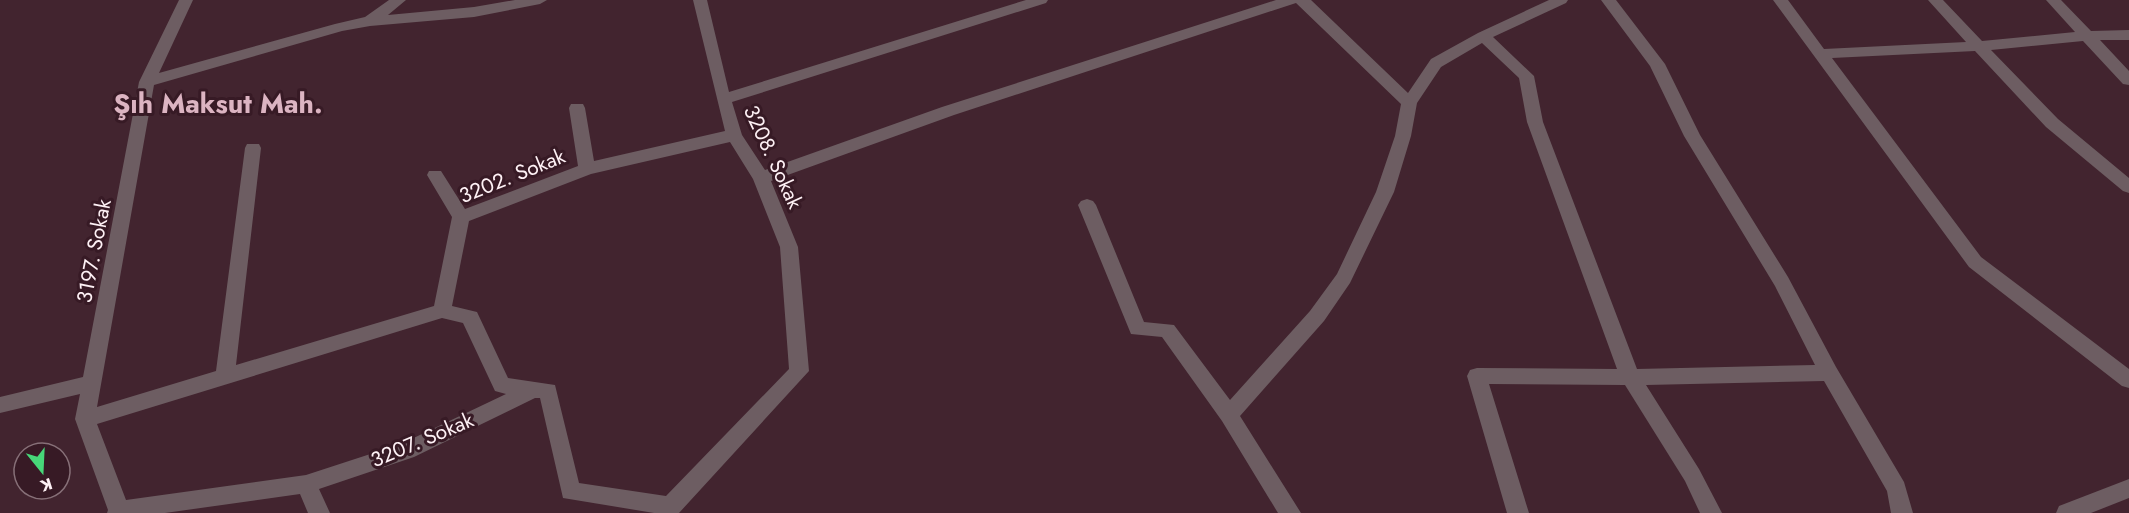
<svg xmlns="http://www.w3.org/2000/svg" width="2129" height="513" font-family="Jost,sans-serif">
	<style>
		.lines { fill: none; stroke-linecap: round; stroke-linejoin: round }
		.minor { fill: #6d5d62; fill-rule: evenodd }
		.tertiary { fill: #6d5d62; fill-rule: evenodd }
		.labels { text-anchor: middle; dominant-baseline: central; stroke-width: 6; stroke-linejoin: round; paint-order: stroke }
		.street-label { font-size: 21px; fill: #fef1f5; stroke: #371a25 }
		.district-label { font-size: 27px; font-weight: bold; fill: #dcb4c2; stroke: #371a25 }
	</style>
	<rect width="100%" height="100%" fill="#42242f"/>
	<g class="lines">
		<!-- minor -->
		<path class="minor" d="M 179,0 L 193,0 L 159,73 L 335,24 L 365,17 L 389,0 L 406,0 L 388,15 L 474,7 L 515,0 L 547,0 L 540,4 L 474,17 L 370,26 L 342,31 L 154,85 L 97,407 L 216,371 L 245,148 L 247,144 L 259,144 L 261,148 L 236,365 L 434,306 L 452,217 L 427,175 L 429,171 L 441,171 L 465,209 L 578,166 L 569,108 L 571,104 L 583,104 L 585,108 L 594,161 L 725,131 L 693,0 L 707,0 L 729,92 L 1026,0 L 1048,0 L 1046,3 L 732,102 L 742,135 L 765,170 L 942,107 L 1276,0 L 1311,0 L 1408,93 L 1431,59 L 1478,33 L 1549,0 L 1568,0 L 1566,3 L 1493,37 L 1534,76 L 1543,122 L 1637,369 L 1815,365 L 1775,286 L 1684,136 L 1650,66 L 1601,0 L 1616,0 L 1665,64 L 1700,135 L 1788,277 L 1836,367 L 1904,482 L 1913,513 L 1891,513 L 1887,491 L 1824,381 L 1646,385 L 1699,469 L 1722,513 L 1700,513 L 1685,481 L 1625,385 L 1489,384 L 1529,513 L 1507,513 L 1467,376 L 1470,370 L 1477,368 L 1617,369 L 1527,122 L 1519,78 L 1482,43 L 1441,67 L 1417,103 L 1411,136 L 1394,192 L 1350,283 L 1324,321 L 1240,416 L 1301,513 L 1278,513 L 1222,421 L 1162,337 L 1131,334 L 1078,205 L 1081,201 L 1087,199 L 1093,201 L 1096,205 L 1144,322 L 1174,325 L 1230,400 L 1310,311 L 1337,274 L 1376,192 L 1395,136 L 1401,104 L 1296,3 L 954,115 L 771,181 L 798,247 L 809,371 L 679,513 L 654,513 L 563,498 L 540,398 L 535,398 L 414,457 L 319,489 L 330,513 L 308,513 L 300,494 L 165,513 L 107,513 L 108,510 L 75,419 L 80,394 L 0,413 L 0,397 L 83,377 L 139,82 ZM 730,142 L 753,179 L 780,247 L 789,369 L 666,496 L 579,483 L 555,385 L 508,378 L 477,312 L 452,306 L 469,221 L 591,174 ZM 442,318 L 463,323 L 495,391 L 506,394 L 401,444 L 306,475 L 126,500 L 97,424 Z
			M 1773,0 L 1788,0 L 1824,49 L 1966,42 L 1928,0 L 1943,0 L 1982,41 L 2075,32 L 2046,0 L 2061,0 L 2091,31 L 2129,30 L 2129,40 L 2100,40 L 2129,71 L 2129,85 L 2123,84 L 2083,41 L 1991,50 L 2058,119 L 2129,178 L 2129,193 L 2123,191 L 2046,127 L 1975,51 L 1832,58 L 1981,257 L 2129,369 L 2129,388 L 2122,386 L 1969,267 Z"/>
		<!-- tertiary -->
		<path class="tertiary" d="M 2129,479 L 2129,498 L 2091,513 L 2056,513 L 2059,506 Z"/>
	</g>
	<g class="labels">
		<!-- street labels -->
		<g class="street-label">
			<text transform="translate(773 157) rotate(65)">3208. Sokak</text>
			<text transform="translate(512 176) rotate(-22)">3202. Sokak</text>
			<text transform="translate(94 251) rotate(-79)">3197. Sokak</text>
			<text transform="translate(422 440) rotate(-23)">3207. Sokak</text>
		</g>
		<!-- district labels -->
		<g class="district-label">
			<text x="218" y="103">Şıh Maksut Mah.</text>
		</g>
	</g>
	<!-- north arrow -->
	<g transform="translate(42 471) rotate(162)"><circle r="28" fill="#371a25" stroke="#877078" stroke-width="1.5"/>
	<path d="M0-4.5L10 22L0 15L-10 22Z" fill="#47d779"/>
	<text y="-9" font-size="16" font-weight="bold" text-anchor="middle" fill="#fef1f5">K</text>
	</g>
</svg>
